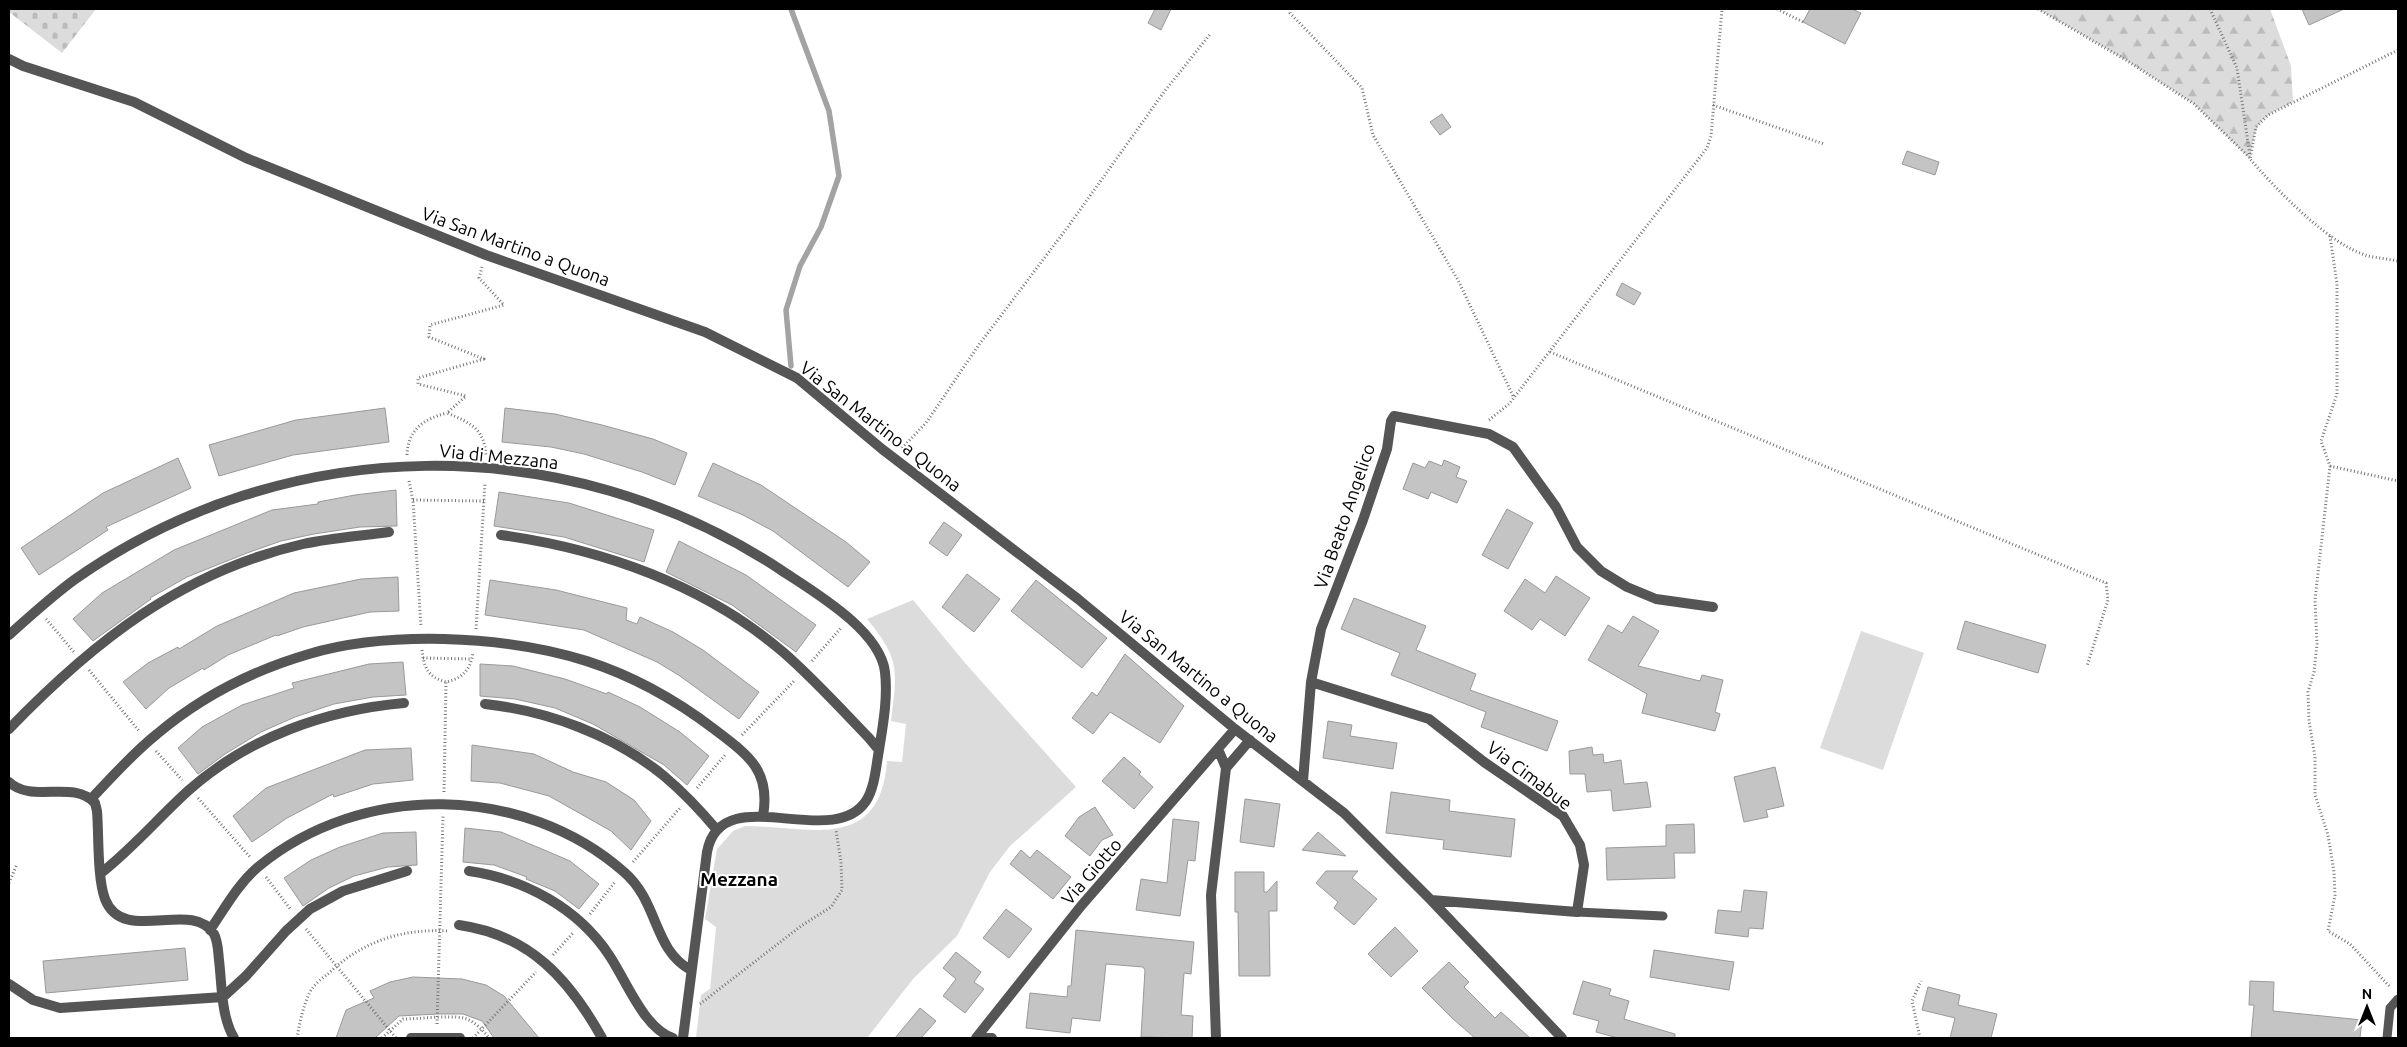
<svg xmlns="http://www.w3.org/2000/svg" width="2407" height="1047" font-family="Ubuntu,sans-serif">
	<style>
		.grass { fill: #dcdcdc }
		.forest { fill: url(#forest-firs) }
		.cemetery { fill: url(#cemetery-stones) }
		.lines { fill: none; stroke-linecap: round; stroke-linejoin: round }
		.stream { stroke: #a3a3a3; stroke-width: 5.5 }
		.building { fill: #c4c4c4; stroke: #999 }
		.path { stroke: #777; stroke-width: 3; stroke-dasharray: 1 2.5; stroke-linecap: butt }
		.service { stroke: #555; stroke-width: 9 }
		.pedestrian { stroke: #555; stroke-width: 10 }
		.minor { stroke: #555; stroke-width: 10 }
		.labels { text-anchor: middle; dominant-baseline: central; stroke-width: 4; stroke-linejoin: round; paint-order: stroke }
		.street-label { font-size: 18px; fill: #000; stroke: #fff }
		.neighbourhood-label { font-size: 19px; font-weight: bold; fill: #000; stroke: #fff }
	</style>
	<defs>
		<pattern id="forest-firs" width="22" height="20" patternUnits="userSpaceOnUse" patternTransform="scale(1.25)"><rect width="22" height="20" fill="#dcdcdc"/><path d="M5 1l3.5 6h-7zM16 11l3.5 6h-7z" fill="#bbb"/></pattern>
		<pattern id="cemetery-stones" width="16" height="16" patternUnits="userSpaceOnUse" patternTransform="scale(1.25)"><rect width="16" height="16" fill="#dcdcdc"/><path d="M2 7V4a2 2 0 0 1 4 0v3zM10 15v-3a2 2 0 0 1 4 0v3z" fill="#bbb"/></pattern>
	</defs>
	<rect width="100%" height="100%" fill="#fff"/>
	<!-- grass -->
	<path class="grass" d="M 913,600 L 966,664 L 1076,787 L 1010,846 L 990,872 L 957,936 L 913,979 L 867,1038 L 696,1038 L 701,995 L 710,989 L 716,927 L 705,919 L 717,849 L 733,831 L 745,826 C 808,826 880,854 887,761 L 902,762 L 906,724 L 891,721 C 897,671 901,660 867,619 Z
		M 1861,631 L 1924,653 L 1883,770 L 1820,748 Z"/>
	<!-- forest -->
	<path class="forest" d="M 2038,9 L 2270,9 L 2291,66 L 2293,102 C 2257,120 2257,119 2250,159 L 2194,104 L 2126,60 Z"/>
	<!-- cemetery -->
	<path class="cemetery" d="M 9,9 L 96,9 L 62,53 L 9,12 Z"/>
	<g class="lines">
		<!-- stream -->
		<path class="stream" d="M 791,9 L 829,111 L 839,176 L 821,227 L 800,266 L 786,310 L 791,366"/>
	</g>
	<!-- building -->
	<path class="building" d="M 1155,9 L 1171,9 L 1161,30 L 1148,23 Z
		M 1810,9 L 1852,9 L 1861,13 L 1845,44 L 1803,22 Z
		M 2302,9 L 2344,9 L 2309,25 Z
		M 1442,114 L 1451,127 L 1440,135 L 1430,122 Z
		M 1907,151 L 1939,162 L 1935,175 L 1902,164 Z
		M 1622,283 L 1641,293 L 1634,305 L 1616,295 Z
		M 385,408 L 389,442 L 293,455 L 219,476 L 209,445 L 296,420 Z
		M 505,408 L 555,414 L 602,425 L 653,439 L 687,453 L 675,485 L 642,472 L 584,454 L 551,447 L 502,442 Z
		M 178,458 L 191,488 L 106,527 L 108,530 L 39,575 L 21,548 L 103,493 Z
		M 1444,460 L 1460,467 L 1456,477 L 1467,481 L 1457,503 L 1431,492 L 1428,499 L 1403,489 L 1413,463 L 1425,468 L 1429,461 L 1442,466 Z
		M 713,463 L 761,485 L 846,542 L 870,562 L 848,587 L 773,531 L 743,515 L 698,496 Z
		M 396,490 L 397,526 L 360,527 L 314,534 L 281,541 L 247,553 L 187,577 L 150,598 L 151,599 L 93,641 L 73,619 L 102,593 L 174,550 L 272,510 L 318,504 L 318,502 L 355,495 Z
		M 499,492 L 569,503 L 654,530 L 644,562 L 564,537 L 494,526 Z
		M 1507,509 L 1533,523 L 1508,569 L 1482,555 Z
		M 944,522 L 962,535 L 947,556 L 929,543 Z
		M 679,541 L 746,575 L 816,625 L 796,652 L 732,605 L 666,572 Z
		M 967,574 L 1000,599 L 974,632 L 942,607 Z
		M 1556,576 L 1590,598 L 1565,636 L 1540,619 L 1532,630 L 1504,611 L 1525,579 L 1545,593 Z
		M 398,577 L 399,611 L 370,612 L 303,627 L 277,636 L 276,635 L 228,655 L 204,670 L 203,668 L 169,688 L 146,709 L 123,682 L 148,663 L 178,647 L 179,649 L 217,626 L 294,593 L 361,579 Z
		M 490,580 L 556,590 L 627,608 L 626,620 L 637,624 L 640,617 L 673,632 L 703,650 L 759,692 L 739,719 L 680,676 L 657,662 L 584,630 L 485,615 Z
		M 1036,580 L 1107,638 L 1082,668 L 1011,611 Z
		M 1354,598 L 1426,626 L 1416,650 L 1476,674 L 1470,690 L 1558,721 L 1547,751 L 1481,727 L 1486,712 L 1391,675 L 1400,653 L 1341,629 Z
		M 1633,616 L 1659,631 L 1638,666 L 1700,681 L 1702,675 L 1723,680 L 1715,712 L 1720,714 L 1715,731 L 1642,713 L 1647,694 L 1588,660 L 1608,625 L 1622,633 Z
		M 1965,621 L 2046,645 L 2038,673 L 1957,649 Z
		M 1125,654 L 1184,706 L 1160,743 L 1110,712 L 1093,734 L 1072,718 L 1092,692 L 1097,696 Z
		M 403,662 L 406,695 L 373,697 L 334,704 L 295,717 L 261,732 L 225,754 L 198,774 L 178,748 L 202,727 L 242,705 L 294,688 L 292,683 L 369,664 Z
		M 480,664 L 513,666 L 565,679 L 607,694 L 608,692 L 640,707 L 680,732 L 709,756 L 687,785 L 664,765 L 593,724 L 555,708 L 515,699 L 480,696 Z
		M 1328,721 L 1352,725 L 1350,736 L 1397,743 L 1393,769 L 1323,758 Z
		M 472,745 L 534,754 L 573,772 L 606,782 L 634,800 L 651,821 L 631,850 L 611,831 L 549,796 L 500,783 L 471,781 Z
		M 1592,747 L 1593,755 L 1603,754 L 1604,763 L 1621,760 L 1624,784 L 1647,782 L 1651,807 L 1613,811 L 1611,790 L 1587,792 L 1585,774 L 1570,774 L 1569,751 Z
		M 411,748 L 413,780 L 373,784 L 334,797 L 333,794 L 287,818 L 252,842 L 233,816 L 266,788 L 365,750 Z
		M 1124,757 L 1141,772 L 1139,774 L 1153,787 L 1134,809 L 1102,781 Z
		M 1775,767 L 1784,806 L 1766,810 L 1768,817 L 1744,822 L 1734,777 Z
		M 1391,792 L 1450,800 L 1449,811 L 1515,819 L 1511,857 L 1443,849 L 1444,840 L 1386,833 Z
		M 1245,799 L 1280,804 L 1274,847 L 1240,842 Z
		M 1095,807 L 1113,835 L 1102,840 L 1090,856 L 1065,836 L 1079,817 Z
		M 1173,819 L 1199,822 L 1195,861 L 1188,860 L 1180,916 L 1136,910 L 1141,879 L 1167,883 Z
		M 1694,824 L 1695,853 L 1674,853 L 1675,878 L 1607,880 L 1606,848 L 1666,846 L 1666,825 Z
		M 465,828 L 501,832 L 542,849 L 570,861 L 599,884 L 579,909 L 555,891 L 526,879 L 527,877 L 494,865 L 463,862 Z
		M 416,832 L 417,865 L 388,867 L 354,876 L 329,888 L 303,906 L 284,878 L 311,860 L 340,847 L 383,833 Z
		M 1318,832 L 1346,856 L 1302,850 Z
		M 1021,850 L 1030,858 L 1037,850 L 1071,877 L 1053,899 L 1010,864 Z
		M 1326,871 L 1358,871 L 1352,878 L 1377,899 L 1354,925 L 1334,908 L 1338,902 L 1316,883 Z
		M 1235,872 L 1264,872 L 1264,892 L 1267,892 L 1277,881 L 1277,911 L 1269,911 L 1270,976 L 1239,976 L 1238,912 L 1235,912 Z
		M 1744,890 L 1767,892 L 1763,929 L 1749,928 L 1748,937 L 1715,933 L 1718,910 L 1741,912 Z
		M 1006,909 L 1032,929 L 1009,958 L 983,938 Z
		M 1395,927 L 1418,951 L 1391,977 L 1368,954 Z
		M 1076,930 L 1194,942 L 1191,974 L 1184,973 L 1181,1015 L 1193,1016 L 1192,1038 L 1141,1037 L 1145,970 L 1143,967 L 1106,964 L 1100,1021 L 1072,1018 L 1070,1033 L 1026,1028 L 1030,993 L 1067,997 L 1068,986 L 1071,986 Z
		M 185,948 L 188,980 L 46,993 L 43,961 Z
		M 1654,950 L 1734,962 L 1729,990 L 1650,977 Z
		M 956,952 L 981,972 L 974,982 L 984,989 L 965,1013 L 943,996 L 956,979 L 943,968 Z
		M 1449,962 L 1469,982 L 1464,987 L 1495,1018 L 1501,1012 L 1530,1038 L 1475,1038 L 1452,1018 L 1422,988 Z
		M 413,977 L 462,979 L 486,985 L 504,996 L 539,1038 L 494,1038 L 482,1021 L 463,1014 L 438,1014 L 399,1016 L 375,1038 L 336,1038 L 346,1010 L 374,998 L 370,991 L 390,982 Z
		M 1583,981 L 1611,989 L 1609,995 L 1629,1001 L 1624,1019 L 1675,1034 L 1675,1038 L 1618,1038 L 1596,1032 L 1599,1021 L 1573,1014 Z
		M 2250,981 L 2274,982 L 2273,1011 L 2362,1020 L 2360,1038 L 2251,1038 L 2254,1005 L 2249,1005 Z
		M 1928,987 L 1960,995 L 1958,1005 L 1997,1014 L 1991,1038 L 1950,1038 L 1955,1018 L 1922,1010 Z
		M 920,1008 L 936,1021 L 921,1038 L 895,1038 Z"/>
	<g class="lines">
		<!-- path -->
		<path class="path" d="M 1290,9 L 1290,13 L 1362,88 L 1373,135 L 1458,280 L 1514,398
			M 1777,9 L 1803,22
			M 2038,9 L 2126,60 L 2194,104 L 2250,158
			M 2210,9 L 2237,68 L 2250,156
			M 2398,50 L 2268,115 L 2256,127 L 2250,159 C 2277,190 2328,244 2368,256 C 2378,258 2388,259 2398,261
			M 1713,105 L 1824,144
			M 2330,236 L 2337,284 L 2337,394 L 2321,441 L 2330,466 L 2315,600 L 2317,644 L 2314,672 L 2308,692 L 2309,721 L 2315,757 L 2315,795 L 2328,835 L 2334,872 L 2335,895 L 2328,931 L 2350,944 L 2391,988
			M 482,267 L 479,278 L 504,305 L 430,325 L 429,337 L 484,359 L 418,378 L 418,384 L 466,396 L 447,413 C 471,423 485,429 486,457
			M 1550,352 L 2106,583 L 2108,600 L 2087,666
			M 1489,420 L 1509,404 L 1707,148 L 1711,136 L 1722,9
			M 902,448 L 926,423 L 978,346 L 1070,224 L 1164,92 L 1211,33
			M 407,455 C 408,430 423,419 447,413
			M 2330,466 L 2398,481
			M 409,481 L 413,500 L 421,627
			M 413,500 L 485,501
			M 46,619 L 74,652
			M 476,629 L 485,483
			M 422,650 C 424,668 428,677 446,682
			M 423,658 L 472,659
			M 812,661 L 841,628
			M 89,670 L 139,731
			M 742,735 L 795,680
			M 156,751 L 182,780
			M 697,788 L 725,755
			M 444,792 L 446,682 C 463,678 470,670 473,653
			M 198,798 L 250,857
			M 633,862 L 680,808
			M 266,877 L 291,910
			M 9,883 L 17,864
			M 590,914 L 615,882
			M 306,929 L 396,1038
			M 553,955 L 574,932
			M 700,1004 L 801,926 L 831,907 L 842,890 L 841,862 L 836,830
			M 437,1024 L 443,816
			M 297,1038 C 300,1022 303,1005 311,990 C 315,984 322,978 328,974 C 361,942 402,928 448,931
			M 382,1038 L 403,1019 C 420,1019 447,1015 464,1018 C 474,1021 483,1030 489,1038
			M 473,1038 L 536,972
			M 1920,1038 L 1912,1001 L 1921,981"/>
		<!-- service -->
		<path class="service" d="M 1577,912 L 1663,916
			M 2387,1038 L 2390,1008 L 2398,999"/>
		<!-- pedestrian -->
		<path class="pedestrian" d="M 411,1038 L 460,1038"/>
		<!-- minor -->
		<path class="minor" d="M 9,59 L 23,66 L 134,102 L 246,158 L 486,255 L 705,332 L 797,378 L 882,449 L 1078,599 L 1235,729 L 1344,813 L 1431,900 L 1562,1038
			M 501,535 C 602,549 705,585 783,652 C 814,679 841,709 869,738 L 879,750
			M 9,635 C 30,616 51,597 74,580 C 285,431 566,428 781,570 C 814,592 880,630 885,672 C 888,698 883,725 879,750 C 876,766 875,787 866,801 C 832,852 721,778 707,852 L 683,1038
			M 1311,682 L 1429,719 L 1484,762 L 1563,816 L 1580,845 L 1584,865 L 1577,912 L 1431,900
			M 485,704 C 548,711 614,735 664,776 C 683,792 701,811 717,830
			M 9,729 C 93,642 181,572 303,544 C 331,538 360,536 389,532
			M 1226,768 L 1250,740
			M 1303,781 L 1311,682 L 1321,629 L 1363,520 L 1387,449 L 1391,421 L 1394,416 L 1489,434 L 1513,447 L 1556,507 L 1577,547 L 1601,571 L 1627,587 L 1656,599 L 1713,607
			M 9,782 C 32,804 73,779 95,803 L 97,811 C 99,835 97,877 105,899 C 123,946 192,898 214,934 C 218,941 218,951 219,960 C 222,985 221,1016 234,1038
			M 91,799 C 112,777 133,753 157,734 C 201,697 254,670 309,654 C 353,641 399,638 444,639 C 549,642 630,665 714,729 C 748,755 771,770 763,816
			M 469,871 C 524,879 578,908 609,955 C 626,980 644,1029 673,1038
			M 101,873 C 133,848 159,817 189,790 C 249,737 326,710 404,703
			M 459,925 C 530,935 569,979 602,1038
			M 210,930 C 225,908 238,884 258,867 C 362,781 524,784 624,872 C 659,902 653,950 691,970
			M 9,984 L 33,1000 L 60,1008 L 223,997 L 246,976 L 286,931 L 310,909 L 343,891 L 407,871
			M 977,1037 L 992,1038
			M 976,1038 L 1081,906 L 1235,729
			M 1216,1038 L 1211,895 L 1226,768 L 1218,749"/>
	</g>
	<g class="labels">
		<!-- street labels -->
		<g class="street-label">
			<text transform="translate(516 246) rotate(20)">Via San Martino a Quona</text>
			<text transform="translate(881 426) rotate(38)">Via San Martino a Quona</text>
			<text transform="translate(499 456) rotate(6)">Via di Mezzana</text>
			<text transform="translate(1344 516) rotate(-71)">Via Beato Angelico</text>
			<text transform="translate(1199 676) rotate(39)">Via San Martino a Quona</text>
			<text transform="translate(1530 775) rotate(37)">Via Cimabue</text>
			<text transform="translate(1091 871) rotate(-49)">Via Giotto</text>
		</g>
		<!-- neighbourhood labels -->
		<g class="neighbourhood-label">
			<text x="739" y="879">Mezzana</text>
		</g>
	</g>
	<!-- border -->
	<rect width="2407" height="1047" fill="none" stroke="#000000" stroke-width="20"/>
	<!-- north arrow -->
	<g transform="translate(2367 1007)" stroke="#ffffff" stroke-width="4" paint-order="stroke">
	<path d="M0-4L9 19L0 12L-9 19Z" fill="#000000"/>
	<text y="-8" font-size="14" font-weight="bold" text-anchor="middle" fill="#000000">N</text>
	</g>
</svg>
